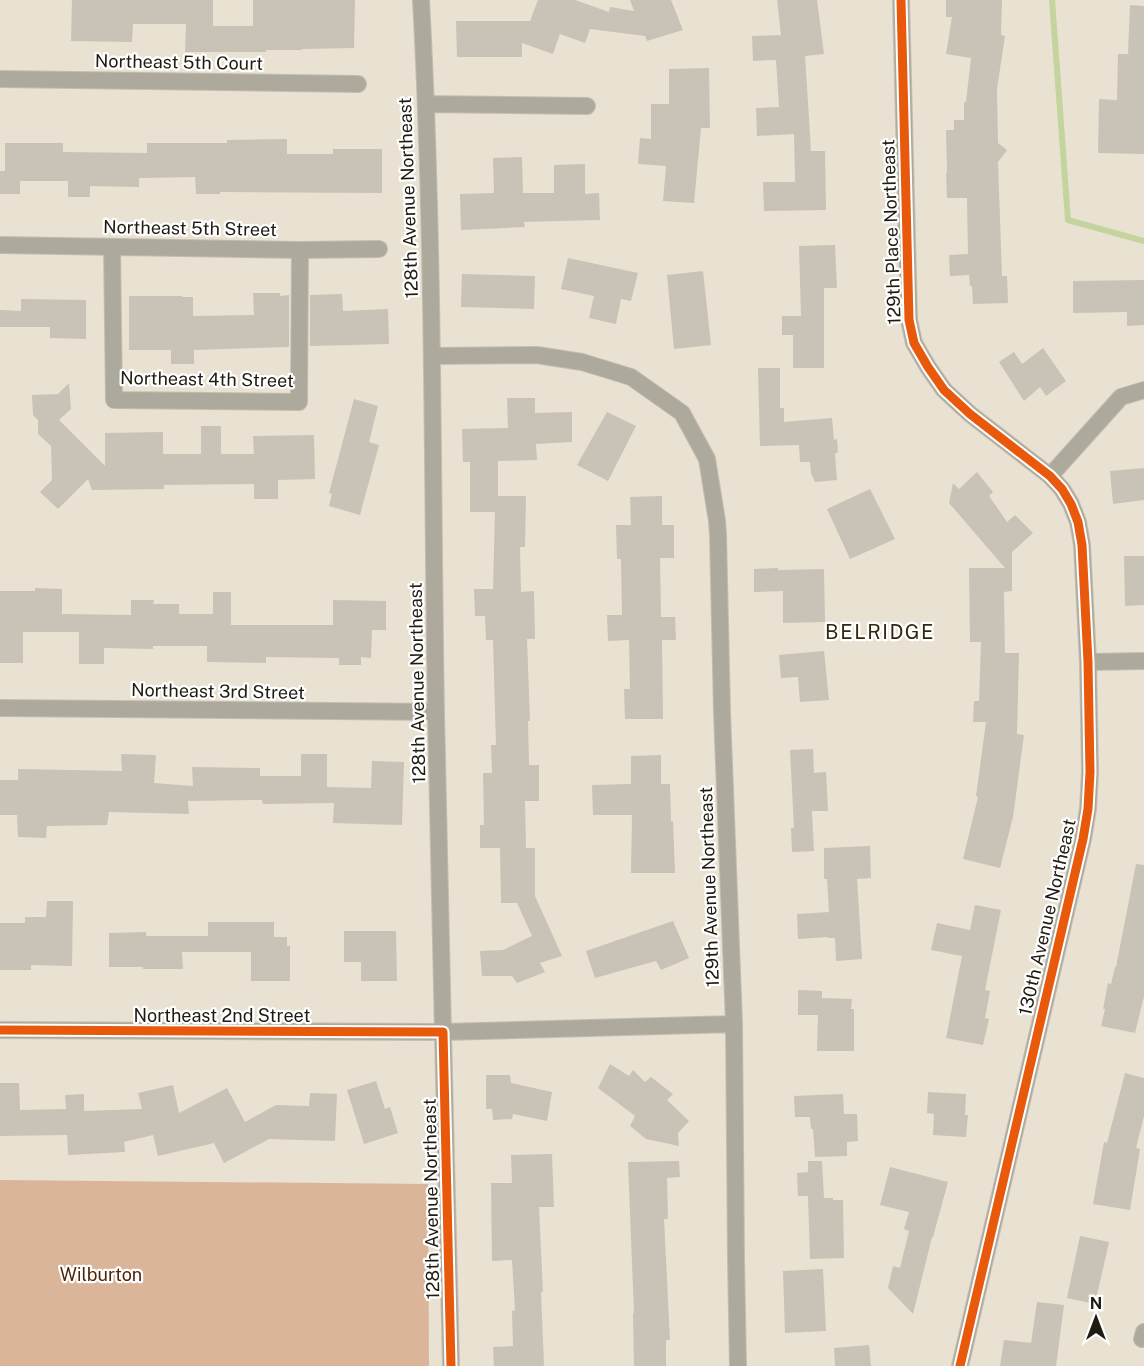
<svg xmlns="http://www.w3.org/2000/svg" width="1144" height="1366" font-family="'Public Sans',sans-serif">
	<style>
		.forest { fill: #dbb599 }
		.lines { fill: none; stroke-linecap: round; stroke-linejoin: round }
		.stream { stroke: #c5d39e; stroke-width: 6 }
		.building { fill: #c9c2b6 }
		.street-casing { stroke: #c3bdb1; stroke-width: 18 }
		.street { stroke: #adaa9d; stroke-width: 16 }
		.cycleway-casing { stroke: #fff; stroke-width: 13 }
		.cycleway { stroke: #e8590c; stroke-width: 9 }
		.labels { text-anchor: middle; dominant-baseline: central; stroke-width: 4.5; stroke-linejoin: round; paint-order: stroke }
		.street-label { font-size: 18px; fill: #1f1b11; stroke: #fff }
		.park-label { font-size: 18px; fill: #4f2509; stroke: #fff }
		.neighbourhood-label { font-size: 20px; letter-spacing: 1.5px; fill: #322811; stroke: #fff }
	</style>
	<rect width="100%" height="100%" fill="#e9e2d2"/>
	<!-- forest -->
	<path class="forest" d="M 0,1180 L 428,1184 L 429,1366 L 0,1366 Z"/>
	<g class="lines">
		<!-- stream -->
		<path class="stream" d="M 1052,0 L 1068,220 L 1144,241"/>
	</g>
	<!-- building -->
	<path class="building" d="M 72,0 L 213,0 L 213,26 L 253,26 L 253,0 L 355,0 L 354,48 L 302,49 L 302,50 L 266,50 L 266,52 L 185,52 L 186,24 L 133,24 L 132,42 L 71,41 Z
		M 538,0 L 575,0 L 609,12 L 610,7 L 634,11 L 630,0 L 671,0 L 683,30 L 647,41 L 645,36 L 590,29 L 585,43 L 560,34 L 553,54 L 522,43 L 522,57 L 457,57 L 456,21 L 530,21 Z
		M 777,0 L 817,0 L 824,54 L 805,56 L 811,151 L 825,151 L 826,210 L 764,211 L 763,182 L 795,182 L 794,134 L 757,136 L 756,108 L 779,107 L 776,60 L 753,61 L 752,36 L 781,35 Z
		M 946,0 L 1002,0 L 1001,35 L 1005,36 L 997,89 L 998,143 L 1007,150 L 998,162 L 1002,276 L 1007,276 L 1008,303 L 973,304 L 972,286 L 970,286 L 969,275 L 950,276 L 949,255 L 968,254 L 967,198 L 947,198 L 946,173 L 947,173 L 946,130 L 954,130 L 954,120 L 964,120 L 964,102 L 966,102 L 971,58 L 946,54 L 952,17 L 946,17 Z
		M 1130,5 L 1144,6 L 1144,154 L 1098,153 L 1099,99 L 1117,100 L 1118,54 L 1128,54 Z
		M 709,68 L 710,128 L 701,128 L 694,203 L 663,201 L 666,166 L 638,164 L 640,138 L 651,139 L 651,104 L 669,104 L 669,69 Z
		M 287,139 L 287,154 L 333,154 L 333,149 L 382,149 L 382,193 L 220,192 L 220,194 L 196,194 L 195,177 L 139,178 L 139,187 L 90,186 L 90,197 L 68,197 L 68,181 L 20,181 L 20,194 L 0,194 L 0,171 L 5,171 L 5,143 L 63,143 L 63,152 L 147,153 L 147,143 L 227,143 L 227,140 Z
		M 522,157 L 523,193 L 554,193 L 554,165 L 585,164 L 585,194 L 599,193 L 600,220 L 524,222 L 525,227 L 461,230 L 460,194 L 494,193 L 493,158 Z
		M 835,245 L 837,288 L 824,288 L 824,368 L 793,368 L 793,335 L 782,335 L 782,316 L 801,316 L 799,246 Z
		M 568,258 L 638,273 L 631,301 L 621,299 L 616,324 L 589,318 L 594,296 L 561,289 Z
		M 703,271 L 711,345 L 674,349 L 667,275 Z
		M 462,274 L 535,276 L 534,309 L 461,307 Z
		M 1144,280 L 1144,325 L 1127,326 L 1127,312 L 1073,313 L 1073,281 Z
		M 253,293 L 280,293 L 280,296 L 289,295 L 289,347 L 194,350 L 194,364 L 171,364 L 171,350 L 129,350 L 129,296 L 182,296 L 182,297 L 193,297 L 193,316 L 254,315 Z
		M 342,294 L 343,311 L 388,309 L 389,344 L 310,346 L 310,295 Z
		M 21,299 L 86,300 L 86,339 L 50,338 L 50,327 L 0,327 L 0,310 L 21,311 Z
		M 1043,348 L 1066,381 L 1046,396 L 1040,387 L 1024,401 L 999,362 L 1014,352 L 1022,364 Z
		M 758,368 L 780,368 L 780,408 L 784,408 L 784,422 L 832,418 L 834,440 L 837,439 L 838,452 L 835,454 L 837,480 L 815,482 L 811,473 L 810,462 L 800,462 L 799,445 L 760,446 Z
		M 69,383 L 71,409 L 59,420 L 105,466 L 105,433 L 163,432 L 163,454 L 201,454 L 201,426 L 221,426 L 221,454 L 254,454 L 253,436 L 314,435 L 315,479 L 278,480 L 278,499 L 254,499 L 254,484 L 164,485 L 164,489 L 92,490 L 88,479 L 58,509 L 40,492 L 52,480 L 51,446 L 38,434 L 38,420 L 33,415 L 32,395 L 58,394 Z
		M 507,398 L 535,398 L 535,413 L 572,412 L 572,442 L 536,444 L 537,460 L 498,461 L 498,496 L 526,496 L 525,547 L 520,547 L 521,592 L 534,591 L 535,639 L 527,639 L 530,721 L 528,721 L 529,765 L 539,765 L 539,801 L 525,801 L 526,848 L 535,848 L 535,896 L 562,956 L 540,963 L 545,972 L 517,983 L 512,976 L 482,976 L 480,951 L 503,950 L 532,936 L 517,903 L 501,903 L 500,848 L 480,848 L 480,825 L 484,825 L 483,773 L 492,773 L 491,745 L 496,745 L 493,640 L 486,640 L 485,616 L 475,616 L 474,589 L 493,589 L 495,512 L 470,512 L 470,462 L 463,462 L 462,429 L 508,428 Z
		M 354,399 L 378,406 L 369,442 L 379,445 L 360,515 L 329,506 L 332,494 L 329,493 Z
		M 607,412 L 636,426 L 608,481 L 577,465 Z
		M 1144,468 L 1144,500 L 1113,504 L 1110,471 Z
		M 977,472 L 993,492 L 989,496 L 1007,522 L 1015,515 L 1033,533 L 1012,552 L 1012,591 L 1004,592 L 1005,653 L 1019,653 L 1017,734 L 1024,735 L 1013,817 L 1000,868 L 963,859 L 978,797 L 976,796 L 986,722 L 973,722 L 974,701 L 979,701 L 981,642 L 970,642 L 969,568 L 1005,568 L 949,503 L 953,483 L 959,489 Z
		M 870,489 L 895,539 L 850,559 L 827,509 Z
		M 662,496 L 662,525 L 674,525 L 674,558 L 660,558 L 661,617 L 675,617 L 676,640 L 662,640 L 663,719 L 625,719 L 624,689 L 630,689 L 629,640 L 608,641 L 607,615 L 622,615 L 621,559 L 617,559 L 616,525 L 631,525 L 630,497 Z
		M 1124,556 L 1144,556 L 1144,605 L 1125,606 Z
		M 778,568 L 778,570 L 824,569 L 825,622 L 783,623 L 783,591 L 754,592 L 754,569 Z
		M 35,588 L 62,589 L 62,614 L 131,615 L 131,600 L 154,600 L 153,604 L 179,604 L 179,614 L 213,614 L 213,592 L 231,592 L 231,625 L 333,625 L 333,600 L 386,601 L 386,630 L 372,630 L 371,658 L 361,657 L 361,665 L 339,665 L 339,658 L 266,657 L 266,663 L 207,662 L 207,646 L 153,646 L 153,649 L 104,648 L 104,664 L 79,664 L 79,632 L 23,632 L 23,663 L 0,663 L 0,591 L 35,591 Z
		M 824,651 L 829,700 L 800,702 L 798,677 L 781,678 L 779,655 Z
		M 813,749 L 814,773 L 826,772 L 828,811 L 812,811 L 814,851 L 792,852 L 791,828 L 794,828 L 790,750 Z
		M 121,754 L 156,755 L 154,783 L 193,786 L 192,767 L 260,768 L 260,776 L 301,776 L 301,754 L 327,754 L 327,787 L 371,788 L 372,761 L 404,762 L 402,825 L 333,823 L 334,803 L 263,804 L 262,800 L 188,801 L 189,814 L 109,812 L 107,825 L 47,826 L 46,838 L 18,837 L 17,815 L 0,815 L 0,780 L 18,780 L 18,769 L 122,771 Z
		M 661,755 L 661,784 L 670,784 L 671,821 L 673,821 L 675,873 L 631,873 L 632,815 L 593,815 L 592,785 L 631,784 L 631,756 Z
		M 870,846 L 871,878 L 857,879 L 862,959 L 836,961 L 835,938 L 828,938 L 828,937 L 798,939 L 797,914 L 829,912 L 827,879 L 824,879 L 824,848 Z
		M 1136,864 L 1144,865 L 1144,996 L 1135,1033 L 1101,1026 L 1105,1009 L 1103,1009 L 1108,983 L 1111,984 L 1115,967 L 1116,967 Z
		M 47,901 L 73,901 L 72,966 L 31,965 L 31,970 L 0,970 L 0,923 L 25,923 L 25,917 L 46,917 Z
		M 975,905 L 1001,910 L 985,990 L 990,991 L 985,1018 L 989,1019 L 983,1045 L 946,1038 L 962,956 L 931,950 L 937,923 L 970,930 Z
		M 673,921 L 689,958 L 661,970 L 656,961 L 595,978 L 586,951 Z
		M 208,922 L 274,922 L 274,937 L 287,937 L 287,946 L 290,946 L 290,981 L 251,981 L 251,952 L 182,952 L 183,969 L 143,969 L 143,967 L 109,967 L 109,933 L 146,932 L 146,936 L 208,936 Z
		M 344,931 L 396,931 L 397,981 L 361,981 L 361,962 L 344,962 Z
		M 798,990 L 822,991 L 822,998 L 852,999 L 851,1009 L 854,1009 L 854,1051 L 817,1051 L 818,1015 L 798,1015 Z
		M 610,1064 L 629,1076 L 633,1070 L 645,1082 L 651,1077 L 673,1094 L 667,1100 L 689,1121 L 678,1133 L 679,1146 L 646,1139 L 630,1126 L 635,1116 L 598,1088 Z
		M 1125,1073 L 1144,1078 L 1144,1116 L 1136,1148 L 1140,1149 L 1130,1210 L 1093,1204 L 1104,1142 L 1107,1143 Z
		M 486,1075 L 510,1075 L 511,1083 L 552,1092 L 547,1121 L 513,1114 L 512,1119 L 493,1120 L 492,1109 L 486,1109 Z
		M 376,1081 L 385,1109 L 390,1107 L 398,1133 L 364,1144 L 347,1090 Z
		M 0,1083 L 19,1083 L 20,1110 L 66,1109 L 65,1095 L 84,1094 L 84,1111 L 142,1109 L 138,1093 L 173,1085 L 179,1113 L 227,1088 L 245,1122 L 276,1105 L 309,1106 L 310,1093 L 337,1094 L 335,1141 L 269,1139 L 224,1163 L 214,1143 L 158,1156 L 153,1135 L 124,1142 L 125,1152 L 68,1155 L 67,1135 L 0,1136 Z
		M 928,1092 L 966,1094 L 965,1115 L 968,1115 L 966,1137 L 933,1135 L 934,1114 L 927,1113 Z
		M 843,1094 L 844,1114 L 857,1114 L 858,1141 L 847,1142 L 847,1156 L 815,1157 L 813,1129 L 811,1129 L 810,1117 L 795,1117 L 794,1096 Z
		M 552,1154 L 554,1207 L 539,1207 L 543,1292 L 541,1292 L 544,1366 L 494,1366 L 493,1347 L 513,1346 L 512,1311 L 515,1310 L 512,1260 L 492,1261 L 491,1183 L 512,1183 L 511,1155 Z
		M 679,1161 L 680,1177 L 667,1178 L 668,1219 L 664,1219 L 670,1340 L 666,1340 L 666,1366 L 634,1366 L 633,1313 L 634,1313 L 628,1162 Z
		M 808,1161 L 822,1161 L 824,1198 L 833,1198 L 833,1200 L 843,1200 L 844,1258 L 810,1259 L 808,1196 L 798,1196 L 797,1173 L 808,1172 Z
		M 890,1167 L 948,1182 L 933,1237 L 932,1237 L 913,1314 L 888,1288 L 893,1266 L 900,1268 L 909,1231 L 904,1229 L 909,1212 L 880,1205 Z
		M 1080,1236 L 1109,1242 L 1095,1304 L 1067,1298 Z
		M 823,1269 L 826,1331 L 785,1333 L 783,1271 Z
		M 1037,1302 L 1064,1305 L 1056,1366 L 1000,1366 L 1004,1340 L 1031,1343 Z
		M 869,1345 L 871,1366 L 835,1366 L 834,1348 Z"/>
	<g class="lines">
		<!-- street casing -->
		<g class="street-casing">
			<path id="street" d="M 421,0 C 434,238 432,476 436,714 C 440,931 446,1149 451,1366
				M 901,0 L 909,320 L 914,343 L 928,367 L 944,390 L 970,414 L 1050,476 L 1062,489 L 1071,504 L 1078,522 L 1082,545 L 1088,662 L 1090,772 L 1088,809 L 1083,839 L 960,1366
				M 0,79 L 358,84
				M 426,104 L 587,106
				M 0,245 L 300,250 L 379,249
				M 112,247 L 114,400 L 299,402 L 300,250
				M 432,356 L 537,355 L 582,362 L 631,377 L 682,413 L 707,459 L 717,521 L 718,535 L 722,712 L 734,1024 L 736,1260 L 738,1366
				M 1050,476 L 1121,397 L 1144,390
				M 1088,662 L 1144,661
				M 0,708 L 436,712
				M 0,1030 L 443,1032 L 734,1024
				M 1142,1339 L 1144,1332"/>
		</g>
		<!-- street -->
		<use href="#street" class="street"/>
		<!-- cycleway casing -->
		<g class="cycleway-casing">
			<path id="cycleway" d="M 901,0 L 909,320 L 914,343 L 928,367 L 944,390 L 970,414 L 1050,476 L 1062,489 L 1071,504 L 1078,522 L 1082,545 L 1088,662 L 1090,772 L 1088,809 L 1083,839 L 960,1366
				M 0,1030 L 443,1032 L 451,1366"/>
		</g>
		<!-- cycleway -->
		<use href="#cycleway" class="cycleway"/>
	</g>
	<g class="labels">
		<!-- street labels -->
		<g class="street-label">
			<text transform="translate(179 62) rotate(1)">Northeast 5th Court</text>
			<text transform="translate(408 198) rotate(-92)">128th Avenue Northeast</text>
			<text transform="translate(190 228) rotate(1)">Northeast 5th Street</text>
			<text transform="translate(891 232) rotate(-92)">129th Place Northeast</text>
			<text transform="translate(207 379) rotate(1)">Northeast 4th Street</text>
			<text transform="translate(417 683) rotate(-91)">128th Avenue Northeast</text>
			<text transform="translate(218 691) rotate(1)">Northeast 3rd Street</text>
			<text transform="translate(709 887) rotate(-92)">129th Avenue Northeast</text>
			<text transform="translate(1047 917) rotate(-77)">130th Avenue Northeast</text>
			<text x="222" y="1015">Northeast 2nd Street</text>
			<text transform="translate(431 1199) rotate(-91)">128th Avenue Northeast</text>
		</g>
		<!-- park labels -->
		<g class="park-label">
			<text x="101" y="1274">Wilburton</text>
		</g>
		<!-- neighbourhood labels -->
		<g class="neighbourhood-label">
			<text x="880" y="632">BELRIDGE</text>
		</g>
	</g>
	<!-- north arrow -->
	<g transform="translate(1096 1318)" stroke="#ffffff" stroke-width="4.5" paint-order="stroke">
	<path d="M0-4.5L10 22L0 15L-10 22Z" fill="#1f1b11"/>
	<text y="-9" font-size="16" font-weight="bold" text-anchor="middle" fill="#1f1b11">N</text>
	</g>
</svg>
